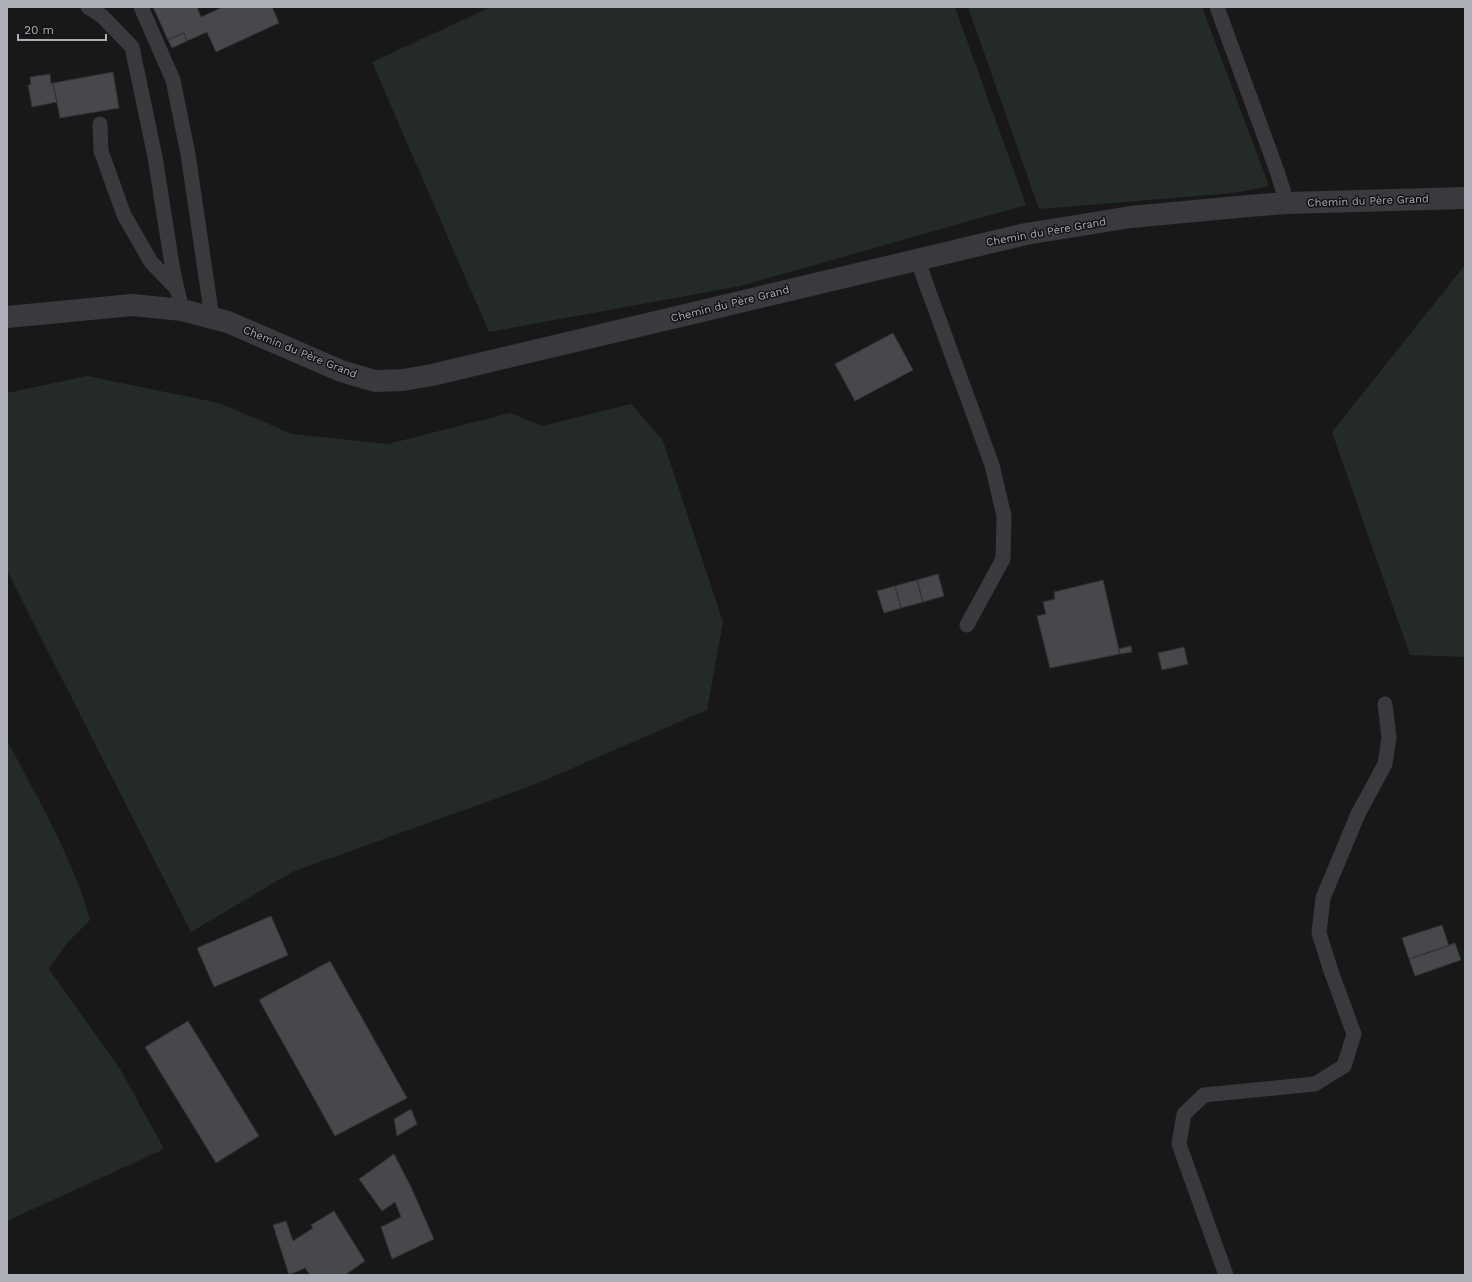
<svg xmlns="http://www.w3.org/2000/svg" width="1472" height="1282" font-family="'Work Sans',sans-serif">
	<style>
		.green { fill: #242b26 }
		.building { fill: #47484c; stroke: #333235 }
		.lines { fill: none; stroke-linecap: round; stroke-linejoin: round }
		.service { stroke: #39393e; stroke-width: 15 }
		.minor { stroke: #39393e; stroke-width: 22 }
		.labels { text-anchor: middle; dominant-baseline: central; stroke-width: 3; stroke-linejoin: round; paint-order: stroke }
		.street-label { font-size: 11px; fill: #acaeb8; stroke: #131314 }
	</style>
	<rect width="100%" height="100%" fill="#181819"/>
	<!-- green -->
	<path class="green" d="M 491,7 L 955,7 L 1026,205 L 740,286 L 489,332 L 372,62 Z
		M 968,7 L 1202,7 L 1269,186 L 1234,193 L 1039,209 Z
		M 1465,265 L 1465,657 L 1410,655 L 1332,432 Z
		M 87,376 L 219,403 L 292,434 L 388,444 L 510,413 L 542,426 L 631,404 L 663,441 L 723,622 L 707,710 L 531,786 L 292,872 L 191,932 L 7,571 L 7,393 Z
		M 7,740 C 36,796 74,860 90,920 L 67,943 L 49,969 L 120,1069 L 164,1149 L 7,1221 Z"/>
	<!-- building -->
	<path class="building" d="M 153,7 L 197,7 L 201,17 L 223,7 L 272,7 L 279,23 L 216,52 L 207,32 L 187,41 L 184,33 L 168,40 Z
		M 184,33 L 187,41 L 172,48 L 168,40 Z
		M 113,72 L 119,108 L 60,118 L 53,83 Z
		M 50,74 L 51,84 L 53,83 L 57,102 L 32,107 L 28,85 L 31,85 L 30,77 Z
		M 893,333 L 913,370 L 855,401 L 835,364 Z
		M 938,574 L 944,596 L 923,602 L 917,580 Z
		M 917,580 L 923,602 L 901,608 L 895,586 Z
		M 1103,580 L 1120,654 L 1050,668 L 1037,616 L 1046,614 L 1043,602 L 1055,599 L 1054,592 Z
		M 895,586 L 901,608 L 884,613 L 877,591 Z
		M 1131,646 L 1132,652 L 1120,654 L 1118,649 Z
		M 1184,647 L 1188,664 L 1162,670 L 1158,653 Z
		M 271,916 L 288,955 L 214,987 L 197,948 Z
		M 1442,925 L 1449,946 L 1409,959 L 1402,938 Z
		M 1455,943 L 1461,960 L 1415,976 L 1409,959 Z
		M 330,961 L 407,1098 L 335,1136 L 259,1000 Z
		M 188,1021 L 259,1136 L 216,1163 L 145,1047 Z
		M 411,1109 L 417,1124 L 397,1136 L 394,1119 Z
		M 394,1154 L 411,1187 L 434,1239 L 392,1259 L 381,1227 L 401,1217 L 395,1202 L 382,1211 L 359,1179 Z
		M 334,1211 L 365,1261 L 345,1275 L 310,1275 L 305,1268 L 289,1275 L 273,1225 L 286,1221 L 293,1241 L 313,1228 L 311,1225 Z"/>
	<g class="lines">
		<!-- service -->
		<path class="service" d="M 88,7 L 102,16 L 132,47 L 155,157 L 173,271 L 182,310
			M 141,7 L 173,80 L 188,154 L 212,318
			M 1217,7 L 1277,171 L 1287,203
			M 100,124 L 101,151 L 124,215 L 151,262 L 176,288
			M 917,259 L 992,465 L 1004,516 L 1003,559 L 967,625
			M 1226,1275 L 1179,1144 L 1184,1114 L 1204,1095 L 1315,1084 L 1344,1066 L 1354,1034 L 1331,971 L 1319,933 L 1323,898 L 1358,814 L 1385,764 L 1389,738 L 1385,704"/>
		<!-- minor -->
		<path class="minor" d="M 7,317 L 132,305 L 182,310 L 228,322 L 341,371 L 375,381 L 403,380 L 432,375 L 1026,234 L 1131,217 L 1248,206 L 1287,203 L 1465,198"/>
	</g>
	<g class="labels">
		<!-- street labels -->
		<g class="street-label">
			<text transform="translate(1368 201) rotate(-2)">Chemin du Père Grand</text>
			<text transform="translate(1046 232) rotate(-10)">Chemin du Père Grand</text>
			<text transform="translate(730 304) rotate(-14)">Chemin du Père Grand</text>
			<text transform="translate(300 352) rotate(22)">Chemin du Père Grand</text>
		</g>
	</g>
	<!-- border -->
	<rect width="1472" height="1282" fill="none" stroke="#acaeb8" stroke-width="16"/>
	<!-- scale -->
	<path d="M18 34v6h88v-6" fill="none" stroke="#acaeb8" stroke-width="2"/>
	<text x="24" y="34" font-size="12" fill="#acaeb8" stroke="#131314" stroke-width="3" paint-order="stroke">20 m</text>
</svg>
